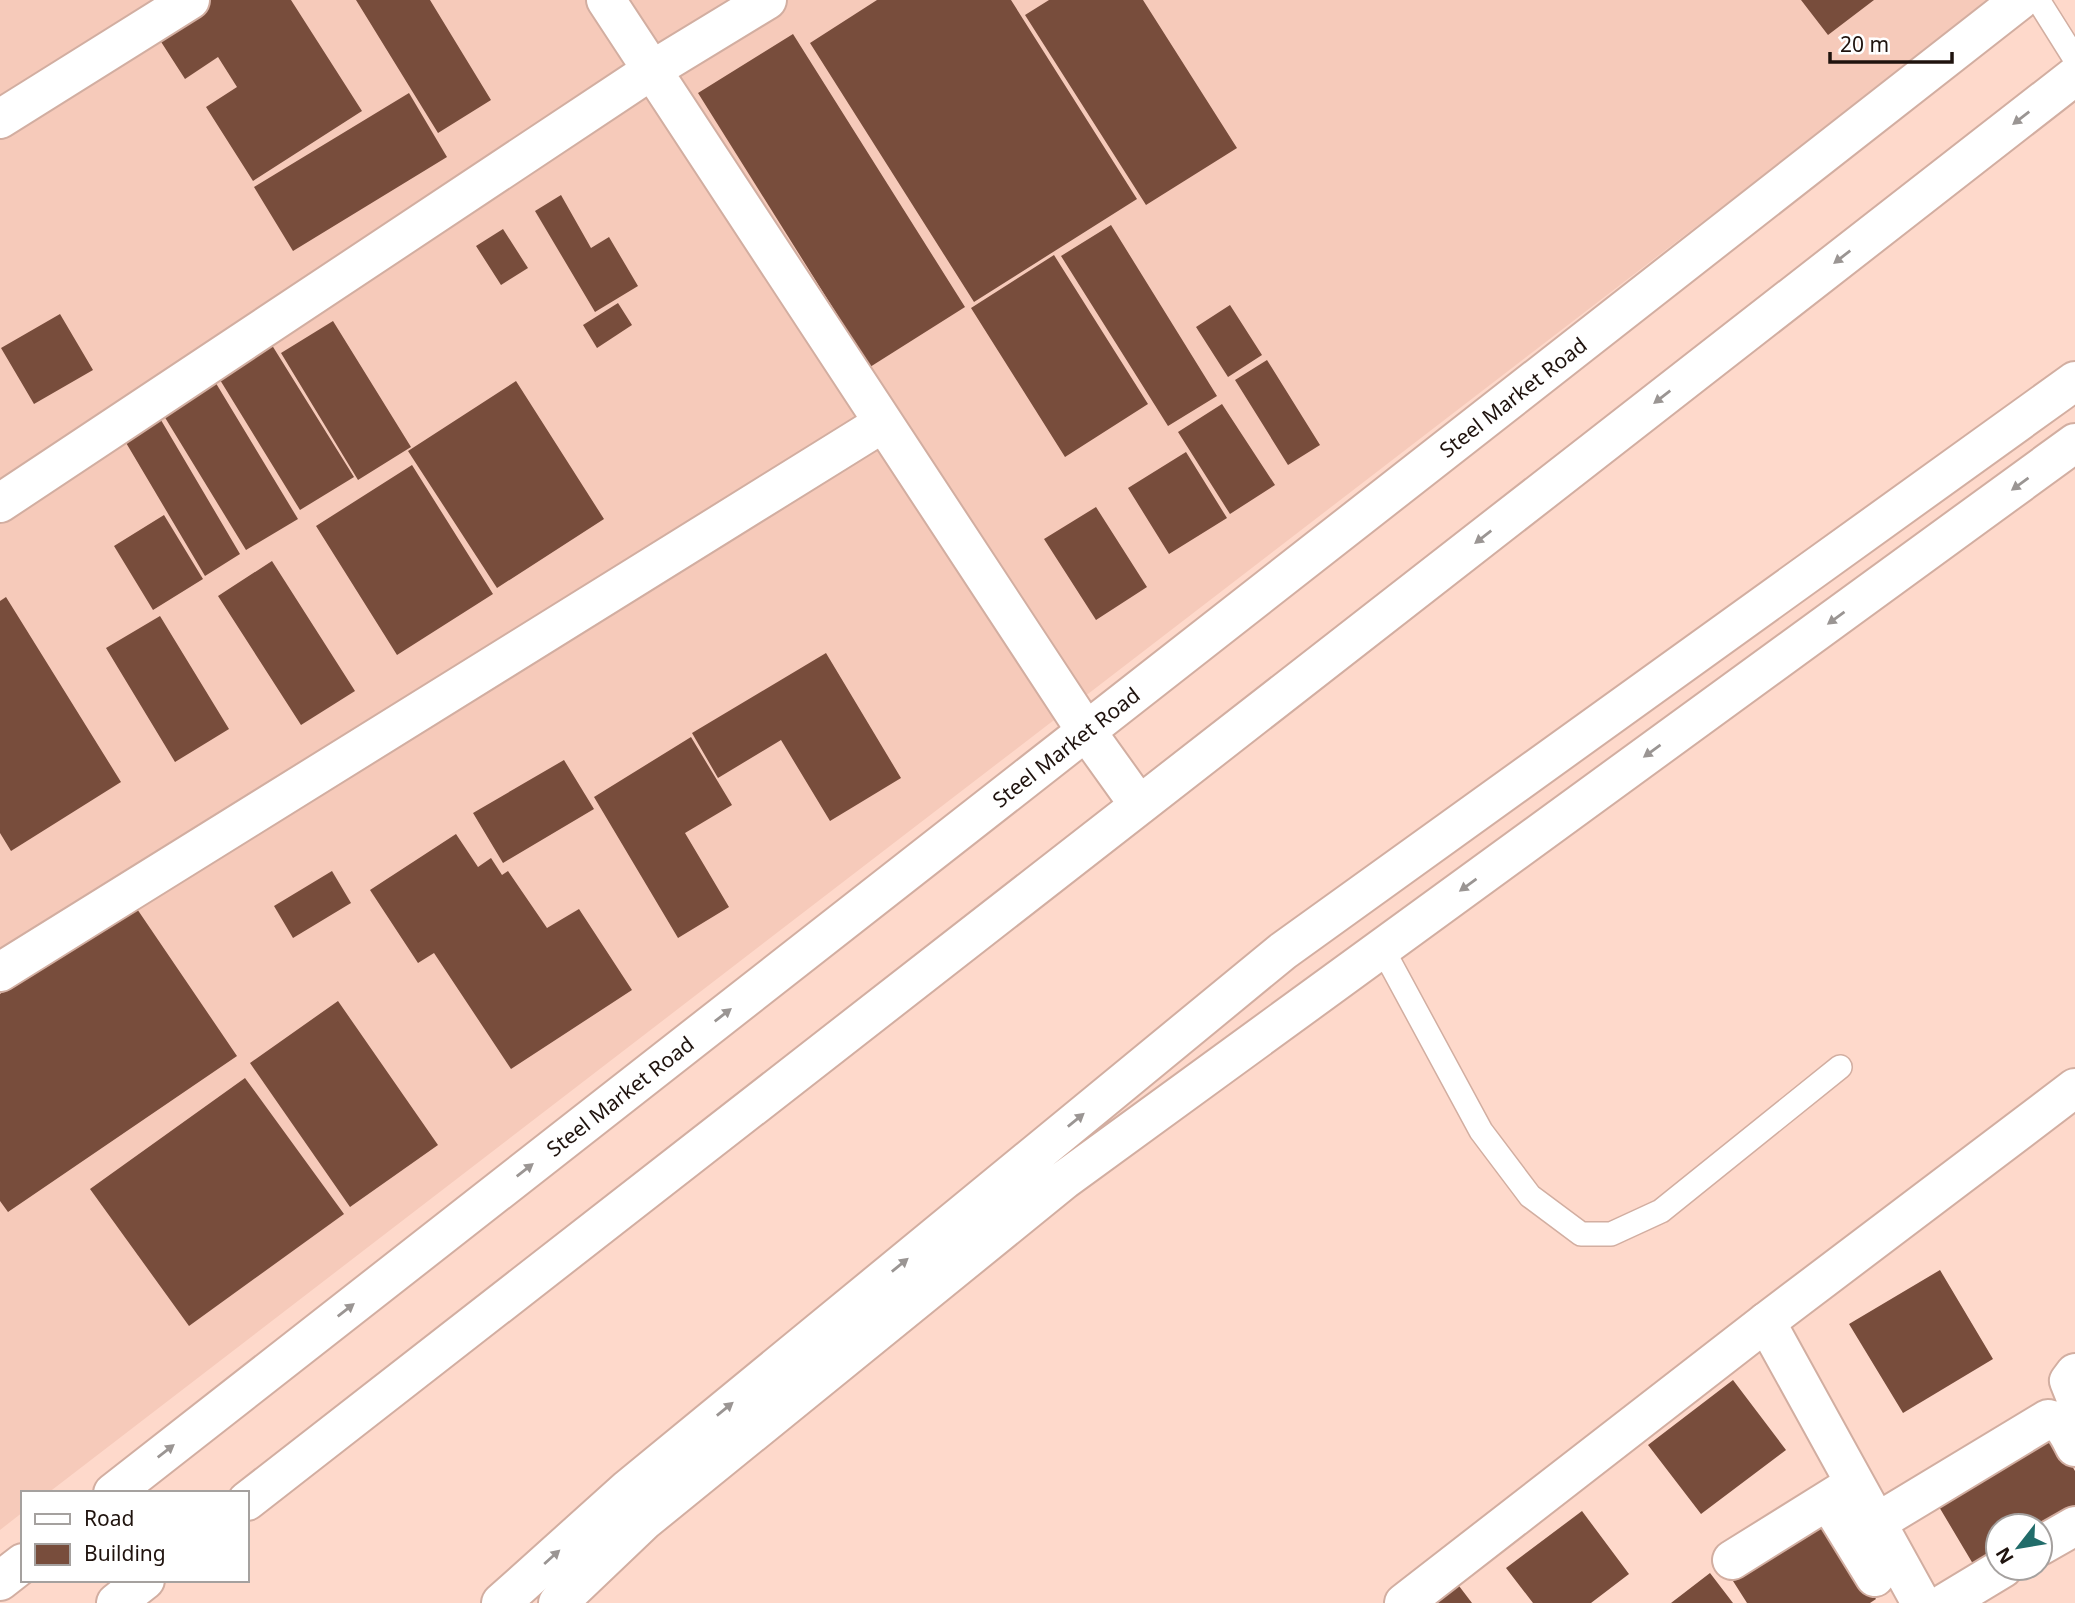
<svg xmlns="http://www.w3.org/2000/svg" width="2075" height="1603" font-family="'Noto Sans',sans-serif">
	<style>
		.built { fill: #f6caba }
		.building { fill: #784d3c }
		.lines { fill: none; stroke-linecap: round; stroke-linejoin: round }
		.service-casing { stroke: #d2aea1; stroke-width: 26 }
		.minor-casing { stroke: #d2aea1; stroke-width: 42 }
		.tertiary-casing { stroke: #d2aea1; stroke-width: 42 }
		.trunk-casing { stroke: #d2aea1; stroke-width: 42 }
		.service { stroke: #fff; stroke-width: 23 }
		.minor { stroke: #fff; stroke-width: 38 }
		.tertiary { stroke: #fff; stroke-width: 38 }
		.trunk { stroke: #fff; stroke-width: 38 }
		.oneway { fill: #9a9593 }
		.labels { text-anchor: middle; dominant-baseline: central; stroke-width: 7; stroke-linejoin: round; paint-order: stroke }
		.street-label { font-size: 21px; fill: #1f130e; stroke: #fff }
	</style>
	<rect width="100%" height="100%" fill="#fed9cb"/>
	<!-- built -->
	<path class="built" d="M 0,0 L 1991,0 L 48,1493 L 23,1493 L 23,1512 L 0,1530 Z"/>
	<!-- building -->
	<path class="building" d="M 210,0 L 291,0 L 362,111 L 253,181 L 206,107 L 237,87 L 218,57 L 185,79 L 156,34 Z
		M 356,0 L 430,0 L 491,100 L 438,133 Z
		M 877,0 L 1011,0 L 1137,199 L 974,302 L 810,43 Z
		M 1049,0 L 1143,0 L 1237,148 L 1146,205 L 1025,15 Z
		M 1801,0 L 1874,0 L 1828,35 Z
		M 793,34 L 965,307 L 870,367 L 698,93 Z
		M 409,93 L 447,157 L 293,251 L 254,187 Z
		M 561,195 L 591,248 L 609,237 L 638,286 L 595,312 L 535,211 Z
		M 1111,225 L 1217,396 L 1168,426 L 1061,256 Z
		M 503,229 L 528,268 L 501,285 L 476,246 Z
		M 1054,255 L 1148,404 L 1065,457 L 971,308 Z
		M 618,303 L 632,325 L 597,348 L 583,325 Z
		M 1230,305 L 1262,355 L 1228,377 L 1196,327 Z
		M 60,314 L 93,370 L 34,404 L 1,348 Z
		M 333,321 L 411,447 L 358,480 L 281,353 Z
		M 270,342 L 354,477 L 300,510 L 217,375 Z
		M 1267,360 L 1320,445 L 1288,465 L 1235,380 Z
		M 214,380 L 298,519 L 246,550 L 161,411 Z
		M 516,381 L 604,519 L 497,588 L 408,451 Z
		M 1222,404 L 1275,485 L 1230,514 L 1178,432 Z
		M 158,415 L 240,554 L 205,576 L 122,436 Z
		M 1186,452 L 1227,518 L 1169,554 L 1128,488 Z
		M 412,465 L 493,594 L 397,655 L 316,526 Z
		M 1096,507 L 1147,587 L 1096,620 L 1044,539 Z
		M 164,515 L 203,579 L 153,610 L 114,546 Z
		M 272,561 L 355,691 L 301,725 L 218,596 Z
		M 6,597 L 121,782 L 11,851 L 0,833 L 0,601 Z
		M 160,616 L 229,729 L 175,762 L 106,648 Z
		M 826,653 L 901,778 L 830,821 L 781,740 L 718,778 L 692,733 Z
		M 691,737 L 732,805 L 685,833 L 729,907 L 678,938 L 594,797 Z
		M 564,760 L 594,809 L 503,863 L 473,813 Z
		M 456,834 L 478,867 L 491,858 L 502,875 L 508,871 L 547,928 L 579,909 L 632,990 L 511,1069 L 434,953 L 418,963 L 370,890 Z
		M 332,871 L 351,903 L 293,938 L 274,906 Z
		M 133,903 L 237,1056 L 8,1212 L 0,1201 L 0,994 Z
		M 338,1001 L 438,1145 L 350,1207 L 250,1063 Z
		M 245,1078 L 344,1214 L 189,1326 L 90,1189 Z
		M 1940,1270 L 1993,1359 L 1903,1413 L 1849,1324 Z
		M 1733,1380 L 1786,1450 L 1701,1514 L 1648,1445 Z
		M 2048,1426 L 2075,1471 L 2075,1517 L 2040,1526 L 1998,1526 L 1998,1563 L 1979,1574 L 1932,1495 Z
		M 1582,1511 L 1629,1574 L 1591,1603 L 1533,1603 L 1506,1568 Z
		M 1819,1512 L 1876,1599 L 1870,1603 L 1747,1603 L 1726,1570 Z
		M 1710,1573 L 1733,1603 L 1671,1603 Z
		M 1456,1582 L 1472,1603 L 1428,1603 Z"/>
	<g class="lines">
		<!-- service casing -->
		<g class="service-casing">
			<path id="service" d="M 2038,0 L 2075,59
				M 1382,948 L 1481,1131 L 1530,1196 L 1581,1234 L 1611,1234 L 1661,1211 L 1840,1067"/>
		</g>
		<!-- minor casing -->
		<g class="minor-casing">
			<path id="minor" d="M 606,0 L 1086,731 L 1139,805
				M 0,119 L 190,0
				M 0,503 L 652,70 L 767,0
				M 0,972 L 883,423
				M 1766,1322 L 1921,1603
				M 2075,1373 L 2069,1381 L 2075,1396
				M 1838,1517 L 1875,1577
				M 1851,1538 L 2048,1419 C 2064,1422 2068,1434 2075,1447
				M 2040,1546 L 2075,1526
				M 1732,1560 L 1854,1484
				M 1945,1603 L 2003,1568"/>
		</g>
		<!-- tertiary casing -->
		<g class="tertiary-casing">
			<path id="tertiary" d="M 113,1493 L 2020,0
				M 247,1501 L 2075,76
				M 0,1581 L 23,1563
				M 116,1603 L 145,1580
				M 1404,1603 L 1766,1322 L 2075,1088"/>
		</g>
		<!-- trunk casing -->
		<g class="trunk-casing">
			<path id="trunk" d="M 501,1603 L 628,1489 L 1283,951 L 2075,381
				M 558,1603 L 644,1521 L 1064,1180 L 2075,443"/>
		</g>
		<!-- service -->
		<use href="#service" class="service"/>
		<!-- minor -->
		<use href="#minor" class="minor"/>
		<!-- tertiary -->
		<use href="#tertiary" class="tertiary"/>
		<!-- trunk -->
		<use href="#trunk" class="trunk"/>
	</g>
	<!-- one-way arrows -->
	<defs><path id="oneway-solid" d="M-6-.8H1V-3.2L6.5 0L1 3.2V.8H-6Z" transform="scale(1.75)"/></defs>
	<g class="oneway">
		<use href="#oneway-solid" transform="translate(2021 118) rotate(142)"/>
		<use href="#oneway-solid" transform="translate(1842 257) rotate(142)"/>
		<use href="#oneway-solid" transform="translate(1662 397) rotate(142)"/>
		<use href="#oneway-solid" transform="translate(2020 484) rotate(144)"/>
		<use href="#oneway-solid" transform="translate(1483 537) rotate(142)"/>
		<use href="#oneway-solid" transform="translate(1836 618) rotate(144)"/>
		<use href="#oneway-solid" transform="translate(1652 751) rotate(144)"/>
		<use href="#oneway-solid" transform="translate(1468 885) rotate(144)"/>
		<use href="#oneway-solid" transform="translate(723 1015) rotate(-38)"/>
		<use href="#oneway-solid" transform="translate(1076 1120) rotate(-39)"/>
		<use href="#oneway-solid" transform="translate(525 1170) rotate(-38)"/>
		<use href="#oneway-solid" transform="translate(900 1265) rotate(-39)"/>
		<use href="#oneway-solid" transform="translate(346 1310) rotate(-38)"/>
		<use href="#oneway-solid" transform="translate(725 1409) rotate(-39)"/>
		<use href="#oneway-solid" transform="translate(166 1451) rotate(-38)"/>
		<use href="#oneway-solid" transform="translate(552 1557) rotate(-42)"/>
	</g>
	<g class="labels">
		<!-- street labels -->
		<g class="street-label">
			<text transform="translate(1513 397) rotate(-38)">Steel Market Road</text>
			<text transform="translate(1066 747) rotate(-38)">Steel Market Road</text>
			<text transform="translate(620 1096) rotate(-38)">Steel Market Road</text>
		</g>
	</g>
	<!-- legend -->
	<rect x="21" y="1491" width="228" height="91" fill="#ffffff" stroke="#a5a19f" stroke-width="2"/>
	<rect x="35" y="1514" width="35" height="10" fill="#ffffff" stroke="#a5a19f" stroke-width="2"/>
	<text x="84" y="1526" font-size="21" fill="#1f130e">Road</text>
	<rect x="35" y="1544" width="35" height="21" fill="#784d3c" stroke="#a5a19f" stroke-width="2"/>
	<text x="84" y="1561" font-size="21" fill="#1f130e">Building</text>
	<!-- north arrow -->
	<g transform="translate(2019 1547) rotate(239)"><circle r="33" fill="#ffffff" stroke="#a5a19f" stroke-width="2"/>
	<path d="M0-5L12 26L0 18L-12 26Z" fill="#216c6a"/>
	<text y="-10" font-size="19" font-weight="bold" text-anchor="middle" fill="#1f130e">N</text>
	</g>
	<!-- scale -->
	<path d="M1830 52v10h122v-10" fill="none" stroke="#1f130e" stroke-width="3.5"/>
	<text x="1840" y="52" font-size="21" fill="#1f130e" stroke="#ffffff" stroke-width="5" paint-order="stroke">20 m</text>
</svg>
